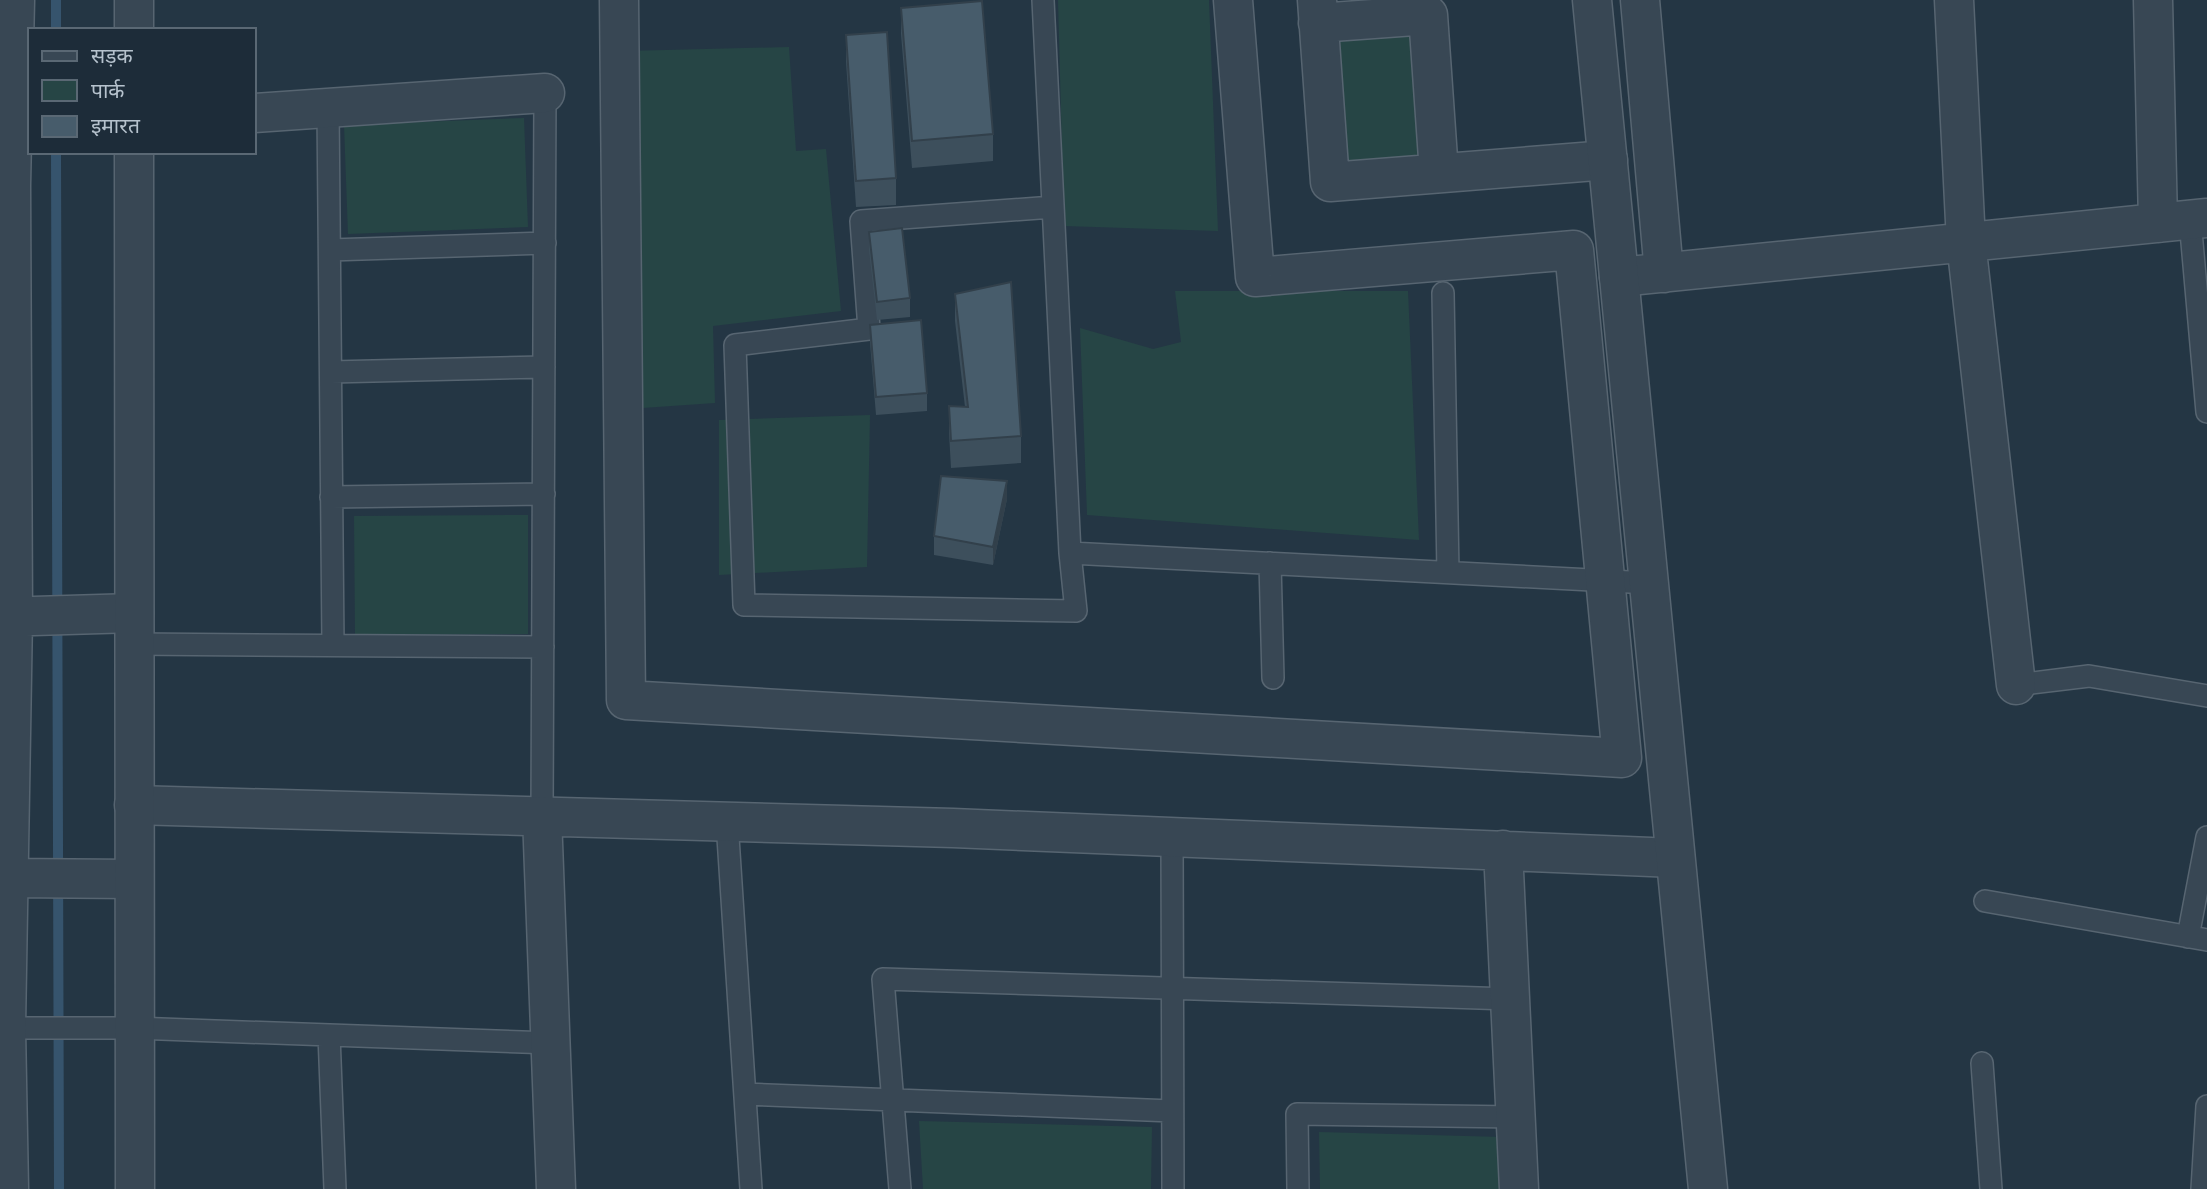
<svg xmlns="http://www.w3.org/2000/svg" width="2207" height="1189" font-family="'DM Sans','Noto Sans Devanagari',sans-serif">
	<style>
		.green { fill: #264545 }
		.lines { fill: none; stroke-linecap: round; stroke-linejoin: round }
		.stream { stroke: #36546d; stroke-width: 10 }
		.service-casing { stroke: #576571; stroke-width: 24 }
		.minor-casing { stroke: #576571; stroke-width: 41 }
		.tertiary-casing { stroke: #576571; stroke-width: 41 }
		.service { stroke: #384754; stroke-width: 21 }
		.minor { stroke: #384754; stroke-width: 38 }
		.tertiary { stroke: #384754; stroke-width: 38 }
		.wall { fill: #3d4f5c }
		.shaded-wall { fill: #32404b }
		.building { fill: #475c6b; stroke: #32404b; stroke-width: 2 }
	</style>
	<rect width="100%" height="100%" fill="#243644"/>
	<!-- green -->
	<path class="green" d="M 1058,0 L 1209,0 L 1218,231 L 1064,226 Z
		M 1416,27 L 1426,163 L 1337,170 L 1327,35 Z
		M 789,47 L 796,151 L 826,149 L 841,311 L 713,326 L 715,403 L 628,409 L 626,51 Z
		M 524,118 L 528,227 L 348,234 L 344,125 Z
		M 1175,291 L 1408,291 L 1419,540 L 1087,515 L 1080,328 L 1153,349 L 1181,342 Z
		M 870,415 L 867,567 L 719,575 L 719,420 Z
		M 528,515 L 528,634 L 355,635 L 354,516 Z
		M 919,1121 L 1152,1127 L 1151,1189 L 923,1189 Z
		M 1319,1132 L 1502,1137 L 1504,1189 L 1320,1189 Z"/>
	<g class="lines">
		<!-- stream -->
		<path class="stream" d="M 56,0 L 56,30
			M 56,152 L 59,1189"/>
		<!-- service casing -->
		<g class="service-casing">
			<path id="service" d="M 1043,0 L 1070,553 L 1076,611 L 744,605 L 735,345 L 869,329 L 861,221 L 1053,207
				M 328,108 L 333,645
				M 2190,220 L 2207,412
				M 330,250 L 545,243
				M 1443,293 L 1448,572
				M 331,372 L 544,367
				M 331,497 L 544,494
				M 1070,553 L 1649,583
				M 1270,563 L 1273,678
				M 134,644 L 543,647
				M 2016,685 L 2089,676 L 2207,696
				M 542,816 L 545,93
				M 727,822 L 751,1189
				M 1172,837 L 1173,1189
				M 1985,901 L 2207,940
				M 2188,937 L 2207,837
				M 6,1028 L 134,1028 L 551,1043
				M 329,1035 L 335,1189
				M 1982,1063 L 1991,1189
				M 745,1094 L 1172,1111
				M 900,1189 L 883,979 L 1510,999
				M 1298,1189 L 1297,1114 L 1516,1117
				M 2202,1189 L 2207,1106"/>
		</g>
		<!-- minor casing -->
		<g class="minor-casing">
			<path id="minor" d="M 619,0 L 626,700 L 1622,758 L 1574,250 L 1255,277 L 1233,0
				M 1317,0 L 1330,182 L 1608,160
				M 1640,0 L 1664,273
				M 1954,0 L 1966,242 L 2016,685
				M 2153,0 L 2158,223
				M 1318,23 L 1428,15 L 1439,173
				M 254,113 L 545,93
				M 1619,277 L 2207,218
				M 0,617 L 134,613
				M 134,805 L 953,828 L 1675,858
				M 542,816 L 556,1189
				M 1503,850 L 1519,1189
				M 9,878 L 134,879
				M 9,1189 L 6,1028 L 13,616 L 11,185 L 15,0"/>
		</g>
		<!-- tertiary casing -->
		<g class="tertiary-casing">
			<path id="tertiary" d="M 134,0 L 134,30
				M 1592,0 L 1708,1189
				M 134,152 L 135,1189"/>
		</g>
		<!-- service -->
		<use href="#service" class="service"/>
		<!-- minor -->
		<use href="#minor" class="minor"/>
		<!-- tertiary -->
		<use href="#tertiary" class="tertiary"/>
	</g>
	<!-- wall -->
	<path class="wall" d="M 901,8 L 993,134 L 993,161 L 912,168 L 901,34 Z
		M 846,35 L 896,178 L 896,205 L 856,207 L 846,62 Z
		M 869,232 L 910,298 L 910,317 L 877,320 L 869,250 Z
		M 955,294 L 1021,436 L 1021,463 L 951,468 L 949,433 L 949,406 L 965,407 L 955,321 Z
		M 870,325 L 927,393 L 927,411 L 876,415 L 870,343 Z
		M 1007,499 L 993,565 L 934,555 L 934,536 Z"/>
	<!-- shaded-wall -->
	<path class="shaded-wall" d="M 1007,481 L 1007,499 L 993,565 L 993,547 Z"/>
	<!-- building -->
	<path class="building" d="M 982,1 L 993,134 L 912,141 L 901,8 Z
		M 887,32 L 896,178 L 856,181 L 846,35 Z
		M 902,228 L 910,298 L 877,302 L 869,232 Z
		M 1011,282 L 1021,436 L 951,441 L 949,406 L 968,407 L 955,294 Z
		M 921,320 L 927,393 L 876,397 L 870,325 Z
		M 941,476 L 1007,481 L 993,547 L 934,536 Z"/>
	<!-- legend -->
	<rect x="28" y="28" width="228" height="126" fill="#1d2c39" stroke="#5a6874" stroke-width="2"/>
	<rect x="42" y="51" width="35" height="10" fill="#384754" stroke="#5a6874" stroke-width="2"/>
	<text x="91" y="63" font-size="21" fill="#b6c2cd">सड़क</text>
	<rect x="42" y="80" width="35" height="21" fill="#264545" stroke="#5a6874" stroke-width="2"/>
	<text x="91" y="98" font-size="21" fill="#b6c2cd">पार्क</text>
	<rect x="42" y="116" width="35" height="21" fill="#475c6b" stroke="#5a6874" stroke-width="2"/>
	<text x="91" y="133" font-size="21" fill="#b6c2cd">इमारत</text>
</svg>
